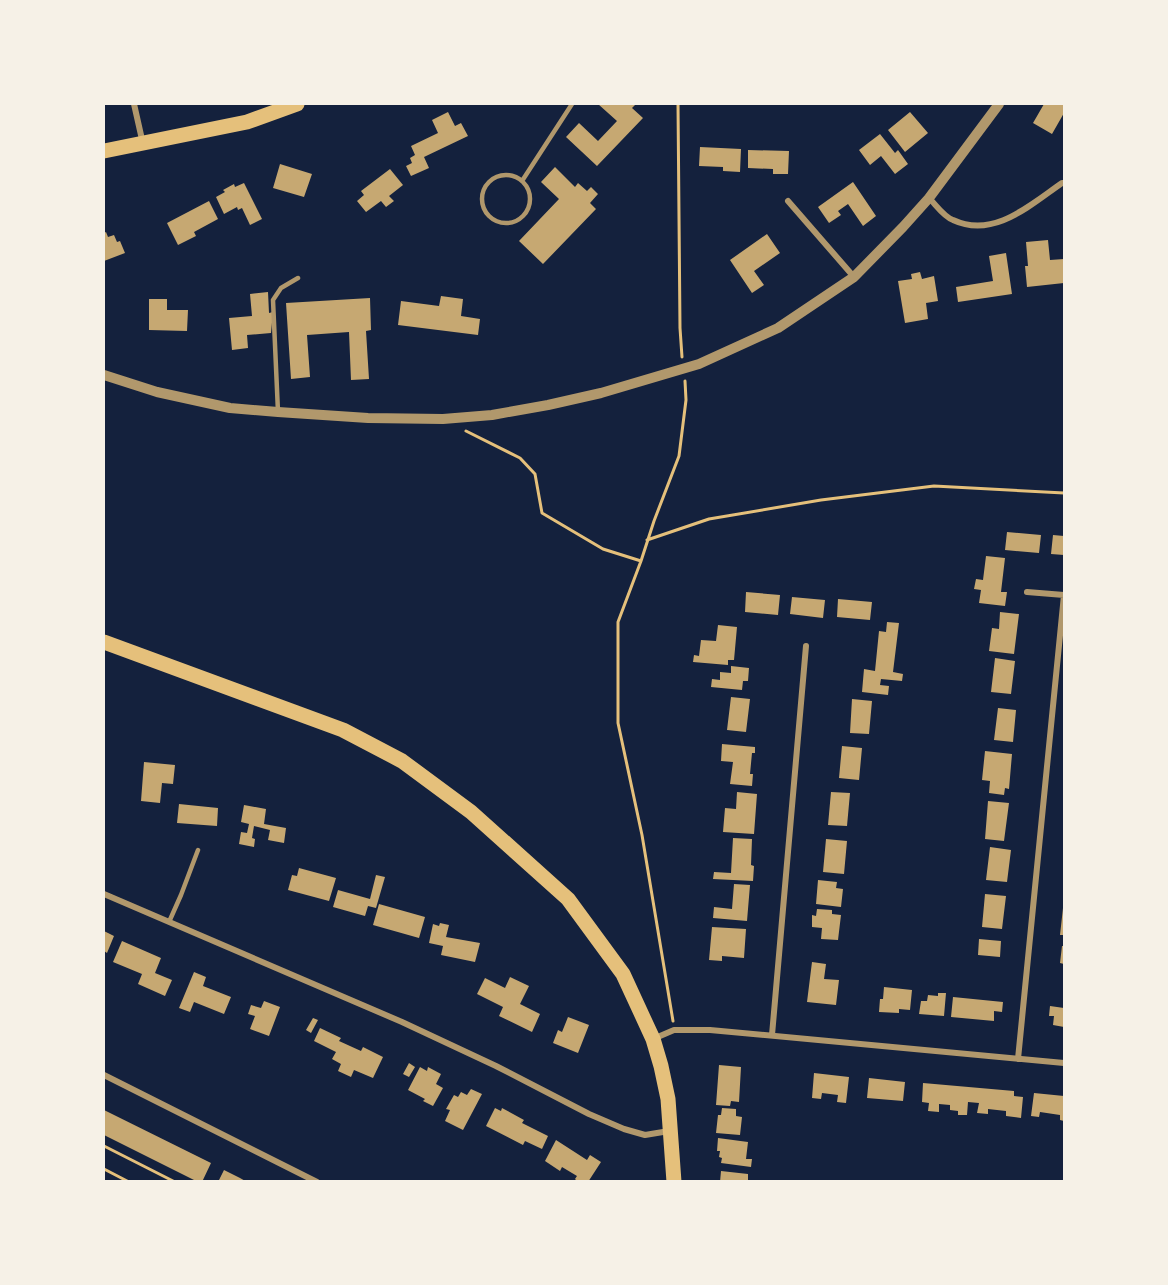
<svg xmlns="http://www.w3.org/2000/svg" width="1168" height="1285" font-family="'Roboto Serif',serif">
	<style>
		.building { fill: #c6a872 }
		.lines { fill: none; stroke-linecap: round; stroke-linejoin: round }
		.path { stroke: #e5c07b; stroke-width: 3 }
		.service { stroke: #b1986c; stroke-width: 4.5 }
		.minor { stroke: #b1986c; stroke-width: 6 }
		.tertiary { stroke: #b1986c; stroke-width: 10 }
		.primary { stroke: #e5c07b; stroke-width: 15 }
	</style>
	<rect width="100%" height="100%" fill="#14213d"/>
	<!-- building -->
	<path class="building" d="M 598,104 L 636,104 L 632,108 L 643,118 L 597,166 L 566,137 L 579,123 L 598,141 L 617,121 Z
		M 1044,104 L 1064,104 L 1064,113 L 1052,134 L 1033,123 Z
		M 448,112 L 455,126 L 461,123 L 468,136 L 424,157 L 429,168 L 411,176 L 406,166 L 412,163 L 410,158 L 415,155 L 411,146 L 438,133 L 432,120 Z
		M 910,112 L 928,133 L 905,152 L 888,130 Z
		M 880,134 L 895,153 L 898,150 L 908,164 L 895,174 L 881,156 L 870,165 L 859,150 Z
		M 700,147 L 741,149 L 740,172 L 723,171 L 723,167 L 699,166 Z
		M 748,150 L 789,151 L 788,174 L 773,174 L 773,169 L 748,168 Z
		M 280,164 L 312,174 L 304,197 L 273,188 Z
		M 555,167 L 575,187 L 578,183 L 587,191 L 591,187 L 598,194 L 590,203 L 596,209 L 543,264 L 519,241 L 559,199 L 541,182 Z
		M 390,169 L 403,185 L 389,196 L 394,201 L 386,207 L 381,201 L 366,212 L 357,201 L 364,195 L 361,191 Z
		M 853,182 L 876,216 L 863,226 L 848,204 L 838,211 L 841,215 L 829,223 L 818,207 Z
		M 244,183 L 262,219 L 250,225 L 242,208 L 238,210 L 237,207 L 224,214 L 216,197 L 225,192 L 223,190 L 234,184 L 235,187 Z
		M 209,201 L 218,219 L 194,232 L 196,236 L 178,245 L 167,223 Z
		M 106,232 L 108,237 L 114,235 L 117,242 L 120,241 L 125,253 L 104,261 L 104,233 Z
		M 767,234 L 780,253 L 754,271 L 764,285 L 752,293 L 730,260 Z
		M 1048,240 L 1050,260 L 1064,259 L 1064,283 L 1027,287 L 1025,266 L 1028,266 L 1026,242 Z
		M 1006,253 L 1012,294 L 958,302 L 956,287 L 993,281 L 989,256 Z
		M 920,272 L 922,279 L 934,276 L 938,301 L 926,303 L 928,319 L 905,323 L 898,281 L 912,279 L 911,274 Z
		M 268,292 L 269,313 L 273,312 L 271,333 L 247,335 L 248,348 L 232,350 L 229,318 L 252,316 L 250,294 Z
		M 441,296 L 463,299 L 461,316 L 480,319 L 478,335 L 398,325 L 401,301 L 439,306 Z
		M 370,298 L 371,330 L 366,331 L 369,379 L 351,380 L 349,332 L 307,335 L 310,377 L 291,379 L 286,303 Z
		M 149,299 L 167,299 L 167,310 L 188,310 L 187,331 L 149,330 Z
		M 1007,532 L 1041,535 L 1039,553 L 1005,550 Z
		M 1053,535 L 1064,536 L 1064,555 L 1051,554 Z
		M 986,556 L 1005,558 L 1001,592 L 1007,592 L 1005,606 L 979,603 L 981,590 L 974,589 L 976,579 L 983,580 Z
		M 746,592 L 780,595 L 778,615 L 745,612 Z
		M 792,597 L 825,600 L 823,618 L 790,614 Z
		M 838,599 L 872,602 L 870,620 L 837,617 Z
		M 1000,612 L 1019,614 L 1014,654 L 989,651 L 992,628 L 999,629 Z
		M 887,622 L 899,623 L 893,672 L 903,674 L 902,681 L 881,679 L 880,685 L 889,686 L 888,695 L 862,692 L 864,669 L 875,671 L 879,631 L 886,632 Z
		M 718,625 L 737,627 L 734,660 L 728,660 L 728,665 L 693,662 L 694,655 L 699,656 L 701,640 L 716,641 Z
		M 995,658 L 1015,661 L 1011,694 L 991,692 Z
		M 731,666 L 749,668 L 748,681 L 743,681 L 742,690 L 711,687 L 712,679 L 720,680 L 720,672 L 731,673 Z
		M 731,697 L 750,699 L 746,732 L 727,730 Z
		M 852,699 L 872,701 L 869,734 L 850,733 Z
		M 998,708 L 1016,710 L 1013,742 L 994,740 Z
		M 722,744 L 755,747 L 755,753 L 752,753 L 750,774 L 753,774 L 752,786 L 730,784 L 733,762 L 721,761 Z
		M 842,746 L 862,748 L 859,780 L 839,778 Z
		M 985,751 L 1012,754 L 1009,789 L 1005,788 L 1004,795 L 989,793 L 990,781 L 982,780 Z
		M 144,762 L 175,765 L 173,784 L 162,783 L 160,803 L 141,801 Z
		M 737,792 L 757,794 L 754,834 L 723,832 L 725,808 L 736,809 Z
		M 831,792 L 850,793 L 847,826 L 828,825 Z
		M 988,801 L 1009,803 L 1004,841 L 985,839 Z
		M 179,804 L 218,808 L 217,826 L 177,823 Z
		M 244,805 L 266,809 L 264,824 L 286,828 L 284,843 L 268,840 L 270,830 L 254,826 L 252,838 L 255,839 L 254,847 L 239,844 L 241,832 L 247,833 L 249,824 L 241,822 Z
		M 733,838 L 752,839 L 751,865 L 754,866 L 753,881 L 713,879 L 714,872 L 731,873 Z
		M 826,839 L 847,841 L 844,874 L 823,872 Z
		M 990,847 L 1011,850 L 1007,882 L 986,880 Z
		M 299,868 L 336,878 L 329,901 L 288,890 L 292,875 L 297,876 Z
		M 376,875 L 385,877 L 376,908 L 368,906 L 365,916 L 333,907 L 338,890 L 370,899 Z
		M 818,880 L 837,882 L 836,888 L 843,889 L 841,907 L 816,904 Z
		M 734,884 L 750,885 L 747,921 L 713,918 L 714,907 L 732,909 Z
		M 985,894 L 1006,896 L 1002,929 L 982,927 Z
		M 379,904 L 425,917 L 419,938 L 373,925 Z
		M 1063,908 L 1064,908 L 1064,935 L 1060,935 Z
		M 817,909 L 832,910 L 832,914 L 841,915 L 838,940 L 821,939 L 822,928 L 812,927 L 812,915 L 816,916 Z
		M 440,923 L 449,925 L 446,937 L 480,943 L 475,962 L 441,955 L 443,946 L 429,943 L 433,924 L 439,926 Z
		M 712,927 L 746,929 L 744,958 L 722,956 L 722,961 L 709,960 Z
		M 104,931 L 114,936 L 107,953 L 104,951 Z
		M 979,939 L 1001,941 L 1000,957 L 978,955 Z
		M 122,941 L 161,958 L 155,973 L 172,980 L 165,996 L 138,984 L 142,974 L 113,962 Z
		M 1062,946 L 1064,946 L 1064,964 L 1060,963 Z
		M 812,962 L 826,964 L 824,979 L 839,980 L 836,1005 L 807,1002 Z
		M 194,972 L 206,977 L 203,986 L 231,997 L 224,1014 L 194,1002 L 190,1012 L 179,1008 Z
		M 510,977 L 529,986 L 520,1004 L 540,1014 L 532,1032 L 499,1016 L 503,1007 L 477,994 L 485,978 L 505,988 Z
		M 884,987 L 912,990 L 910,1010 L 899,1009 L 899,1013 L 879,1012 L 880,999 L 883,999 Z
		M 938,993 L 946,993 L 944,1016 L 919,1014 L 921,1001 L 927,1001 L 928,995 L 938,996 Z
		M 953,997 L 1003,1002 L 1002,1012 L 994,1011 L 994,1021 L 951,1017 Z
		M 264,1001 L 280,1007 L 269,1036 L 250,1029 L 255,1016 L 248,1014 L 251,1005 L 261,1008 Z
		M 1050,1006 L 1064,1008 L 1064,1027 L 1053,1025 L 1054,1016 L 1049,1016 Z
		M 568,1017 L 589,1025 L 578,1053 L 553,1043 L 558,1030 L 562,1032 Z
		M 313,1018 L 318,1020 L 311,1033 L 306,1030 Z
		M 320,1028 L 341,1038 L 339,1041 L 361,1051 L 363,1047 L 383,1057 L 373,1078 L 354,1070 L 351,1077 L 338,1071 L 341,1064 L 332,1059 L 336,1052 L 314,1041 Z
		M 409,1063 L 415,1067 L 409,1077 L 403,1074 Z
		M 719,1065 L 741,1067 L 739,1102 L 731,1101 L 730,1106 L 716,1105 Z
		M 420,1067 L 427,1071 L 428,1067 L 441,1074 L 436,1084 L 443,1088 L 433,1106 L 423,1101 L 425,1099 L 408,1090 Z
		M 814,1073 L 849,1077 L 846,1103 L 837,1102 L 838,1095 L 822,1093 L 821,1099 L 812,1098 Z
		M 869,1078 L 905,1082 L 903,1101 L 867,1098 Z
		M 923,1083 L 1014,1091 L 1014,1096 L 1023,1097 L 1021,1118 L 1006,1116 L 1006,1111 L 988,1109 L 988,1114 L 977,1113 L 979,1103 L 968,1102 L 967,1115 L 958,1115 L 958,1111 L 950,1110 L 950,1105 L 939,1104 L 939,1112 L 928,1111 L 929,1103 L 922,1102 Z
		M 471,1089 L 482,1094 L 463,1130 L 445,1121 L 450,1110 L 446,1109 L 454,1095 L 458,1097 L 461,1092 L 467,1095 Z
		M 1034,1093 L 1064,1096 L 1064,1121 L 1060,1120 L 1060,1115 L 1040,1112 L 1039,1117 L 1031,1116 Z
		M 495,1108 L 501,1111 L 502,1108 L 524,1120 L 522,1123 L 548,1136 L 542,1149 L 525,1141 L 523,1145 L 486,1126 Z
		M 722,1108 L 736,1109 L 736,1116 L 742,1117 L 740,1135 L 716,1133 L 718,1115 L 721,1115 Z
		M 104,1110 L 211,1163 L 202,1182 L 198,1182 L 104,1135 Z
		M 718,1138 L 748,1142 L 746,1159 L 752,1159 L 751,1167 L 721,1163 L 722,1158 L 719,1157 L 720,1151 L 717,1151 Z
		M 556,1140 L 587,1160 L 590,1155 L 601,1162 L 588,1182 L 578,1182 L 575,1179 L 577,1176 L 562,1167 L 560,1171 L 545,1161 Z
		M 224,1170 L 240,1178 L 247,1182 L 218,1182 Z
		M 721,1171 L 748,1174 L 748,1182 L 720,1182 Z"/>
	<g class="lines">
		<!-- path -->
		<path class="path" d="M 678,104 L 680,328 L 682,357
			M 466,431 L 520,458 L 535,474 L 542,513 L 603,549 L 641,561
			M 647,540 L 709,519 L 821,500 L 934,486 L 1064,493
			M 673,1021 L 642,835 L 618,723 L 618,622 L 641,561 L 654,521 L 679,456 L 686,400 L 685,381
			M 104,1146 L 175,1182
			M 104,1169 L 129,1182"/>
		<!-- service -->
		<path class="service" d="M482 199a24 24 0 1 1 48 0a24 24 0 1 1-48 0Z
			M 522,181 L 572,104
			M 278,412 L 273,300 L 281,288 L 298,278
			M 169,922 L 181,895 L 198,850"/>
		<!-- minor -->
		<path class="minor" d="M 134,104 L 143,144
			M 929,198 C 936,205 944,217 953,220 C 994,239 1030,205 1062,183 L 1064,183
			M 788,201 L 854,277
			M 1027,592 L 1064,595
			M 104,894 L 402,1022 L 496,1066 L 589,1114 L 624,1129 L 645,1135 L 669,1131
			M 772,1035 L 806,646
			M 653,1039 L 674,1030 L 710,1030 L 1064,1063
			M 1018,1059 L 1064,595
			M 104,1075 L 317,1182"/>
		<!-- tertiary -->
		<path class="tertiary" d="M 104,375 L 157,392 L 230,408 L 278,412 L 368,418 L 443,419 L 492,415 L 548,405 L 601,393 L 699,364 L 778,328 L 854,277 L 903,227 L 929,198 L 999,104"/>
		<!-- primary -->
		<path class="primary" d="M 104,151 L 247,122 L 297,104
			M 104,642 L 343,730 L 402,761 L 471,812 L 568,899 L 623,974 L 653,1039 L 661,1066 L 668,1099 L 674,1182"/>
	</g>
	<!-- border -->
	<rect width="1168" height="1285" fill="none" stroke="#f6f1e7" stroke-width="210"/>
</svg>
